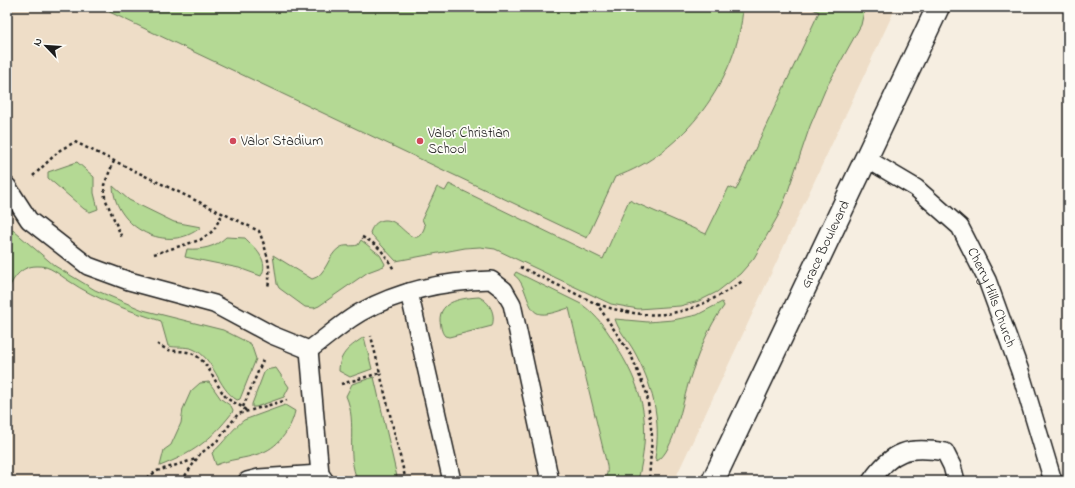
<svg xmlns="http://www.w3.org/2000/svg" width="1075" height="488" font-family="'Indie Flower',sans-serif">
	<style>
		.built { fill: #eeddc7 }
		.green { fill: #b4d994; stroke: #687a58 }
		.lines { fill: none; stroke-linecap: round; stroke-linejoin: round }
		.lane-casing { stroke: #1c1c1c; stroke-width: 20 }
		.street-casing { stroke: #1c1c1c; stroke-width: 25 }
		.path { stroke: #1c1c1c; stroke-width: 2.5; stroke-dasharray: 3 3; stroke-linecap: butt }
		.lane { stroke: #fdfcf7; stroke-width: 17 }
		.street { stroke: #fdfcf7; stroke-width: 22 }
		.poi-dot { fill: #d1495b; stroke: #fdfcf7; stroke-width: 1.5 }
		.labels { text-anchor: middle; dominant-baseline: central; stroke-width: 3.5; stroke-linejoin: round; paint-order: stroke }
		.poi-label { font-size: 14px; fill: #1c1c1c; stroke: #fdfcf7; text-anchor: start }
		.street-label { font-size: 14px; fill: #1c1c1c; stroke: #fdfcf7 }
	</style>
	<rect width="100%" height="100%" fill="#f6eee1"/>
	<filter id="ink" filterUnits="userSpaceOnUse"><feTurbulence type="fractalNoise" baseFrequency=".025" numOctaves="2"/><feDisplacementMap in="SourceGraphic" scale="8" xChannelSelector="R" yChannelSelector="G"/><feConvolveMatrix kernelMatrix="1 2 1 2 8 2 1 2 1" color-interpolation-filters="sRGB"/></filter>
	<g filter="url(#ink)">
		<!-- built -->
		<path class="built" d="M 7,7 L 896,7 L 674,481 L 7,481 Z"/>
		<!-- green -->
		<path class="green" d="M 99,7 L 743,7 C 739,78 683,154 615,177 L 587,238 Z
			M 814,7 L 865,7 L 861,25 L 826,88 L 810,126 L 787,194 L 778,216 L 754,258 L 740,274 L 717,292 L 699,301 L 680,306 L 638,309 L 611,304 L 495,249 L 480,247 L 465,248 L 396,261 L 370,233 C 373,222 384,216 395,223 C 405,229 417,250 425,226 L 422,219 L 437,187 L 445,191 L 449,184 L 603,259 L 629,200 L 706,234 L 729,187 L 736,190 L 819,12 L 813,9 Z
			M 77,162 L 94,177 L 94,193 L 98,209 L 90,212 L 84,209 L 48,178 L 48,172 Z
			M 113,186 L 129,200 L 174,222 L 201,227 C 168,255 115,228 113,186 Z
			M 7,225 L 55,266 L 95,290 L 143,310 L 223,330 L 251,344 L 256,359 L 240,399 L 237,400 C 217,388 215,358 193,349 C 185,346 176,348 168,346 L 161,321 C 130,311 97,300 69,281 C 59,275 50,265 37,266 C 20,266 13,279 7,292 Z
			M 226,237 L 245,238 C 255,248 270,261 261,276 L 239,268 L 185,257 L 187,249 C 201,250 216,247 226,237 Z
			M 361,240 L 380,255 L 385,264 L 384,266 L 368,272 L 319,306 L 314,308 L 305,307 L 279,288 L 277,284 L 273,255 L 312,279 C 326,276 328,255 339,248 C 345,244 351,247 358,245 Z
			M 516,272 L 581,304 C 597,315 609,332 618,349 C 647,396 650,428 638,481 L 599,481 C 609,478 608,470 606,461 L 569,308 C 561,310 550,315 541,314 C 526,313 528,284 514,275 Z
			M 479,297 C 490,302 496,314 492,326 L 449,337 L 445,336 C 441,332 441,326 440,321 C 439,300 464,298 479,297 Z
			M 722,302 L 724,306 C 708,327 697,356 689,381 C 683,400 674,452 657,461 L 655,458 C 662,420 652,383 634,351 C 628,340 618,330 615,319 L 648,322 L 673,320 L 697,315 Z
			M 364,337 L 372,369 L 350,377 L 339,371 C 339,353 351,346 364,337 Z
			M 276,368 L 289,387 L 284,397 L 256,407 L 252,407 L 252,404 L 265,370 Z
			M 374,377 L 398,481 L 358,481 C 345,454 358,423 346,396 L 352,384 Z
			M 209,382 L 221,399 L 231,406 L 233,410 L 232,413 C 210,441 193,453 160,466 L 164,450 L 171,445 L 181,423 L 183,409 L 191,391 L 200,383 Z
			M 285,405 L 295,411 C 291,430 277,449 258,454 C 244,459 230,459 216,465 L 212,453 C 224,443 232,429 244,420 Z"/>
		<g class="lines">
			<!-- lane casing -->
			<g class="lane-casing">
				<g id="lane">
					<path id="s1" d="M 867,159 L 916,188 L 960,227 L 987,280 L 1020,371 L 1053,481"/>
					<path d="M 7,186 L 29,220 L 88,266 L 129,281 L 214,304 L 272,335 L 309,350 C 326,338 343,322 361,312 C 401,290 446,281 491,280 L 504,290 L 512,304 L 550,481"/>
					<path d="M 409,292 L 452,481"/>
					<path d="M 309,350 L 320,474 L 325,481"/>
					<path d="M 247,481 L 259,478 L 320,474"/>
					<path d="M 871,481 C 892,450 909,446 945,452 L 952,466 L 956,481"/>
				</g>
			</g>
			<!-- street casing -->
			<g class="street-casing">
				<g id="street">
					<path id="s2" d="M 713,481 L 938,7"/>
				</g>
			</g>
			<!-- path -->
			<path class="path" d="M 874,7 L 875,10
				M 114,161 L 104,185 L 105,198 L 122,238
				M 33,176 L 60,150 L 75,142 L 259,231 C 266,249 272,267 268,287
				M 362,237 C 378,244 386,255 394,270
				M 154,254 L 200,240 L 213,231 L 223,213
				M 520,267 L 597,304 L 631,355 L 647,394 L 649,411 L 652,436 L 649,481
				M 597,304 C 657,324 693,315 744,280
				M 157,344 C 161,346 165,349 169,350 C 176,352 186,350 193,354 C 209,362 214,382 225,396 C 231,403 241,404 247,412
				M 380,373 L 406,481
				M 341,384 L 380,373 L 371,336
				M 243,407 L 263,360
				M 185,476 L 200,454 L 217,441 L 238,414 L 287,400
				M 142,481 L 157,471 L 196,459"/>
			<!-- lane -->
			<use href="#lane" class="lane"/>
			<!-- street -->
			<use href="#street" class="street"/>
		</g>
	</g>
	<!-- markers -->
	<g class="poi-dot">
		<circle cx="233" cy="141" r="4"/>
		<circle cx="420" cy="141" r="4"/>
	</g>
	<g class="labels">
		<!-- poi labels -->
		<g class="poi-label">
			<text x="428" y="133">Valor Christian<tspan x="428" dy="16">School</tspan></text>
			<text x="241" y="141">Valor Stadium</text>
		</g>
		<!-- street labels -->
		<g class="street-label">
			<text stroke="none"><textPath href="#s2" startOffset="262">Grace Boulevard</textPath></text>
			<text stroke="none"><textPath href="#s1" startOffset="193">Cherry Hills Church</textPath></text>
		</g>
	</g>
	<!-- margin -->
	<rect width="1075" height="488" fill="none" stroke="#fdfcf7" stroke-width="24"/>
	<rect x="12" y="12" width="1051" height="464" fill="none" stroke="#1c1c1c" stroke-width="1.5" filter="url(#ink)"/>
	<!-- north arrow -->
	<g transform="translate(46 46) rotate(295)" stroke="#fdfcf7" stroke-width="3" paint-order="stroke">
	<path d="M0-3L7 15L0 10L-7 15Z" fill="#1c1c1c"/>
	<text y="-6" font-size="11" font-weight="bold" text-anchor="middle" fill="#1c1c1c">N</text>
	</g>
</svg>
